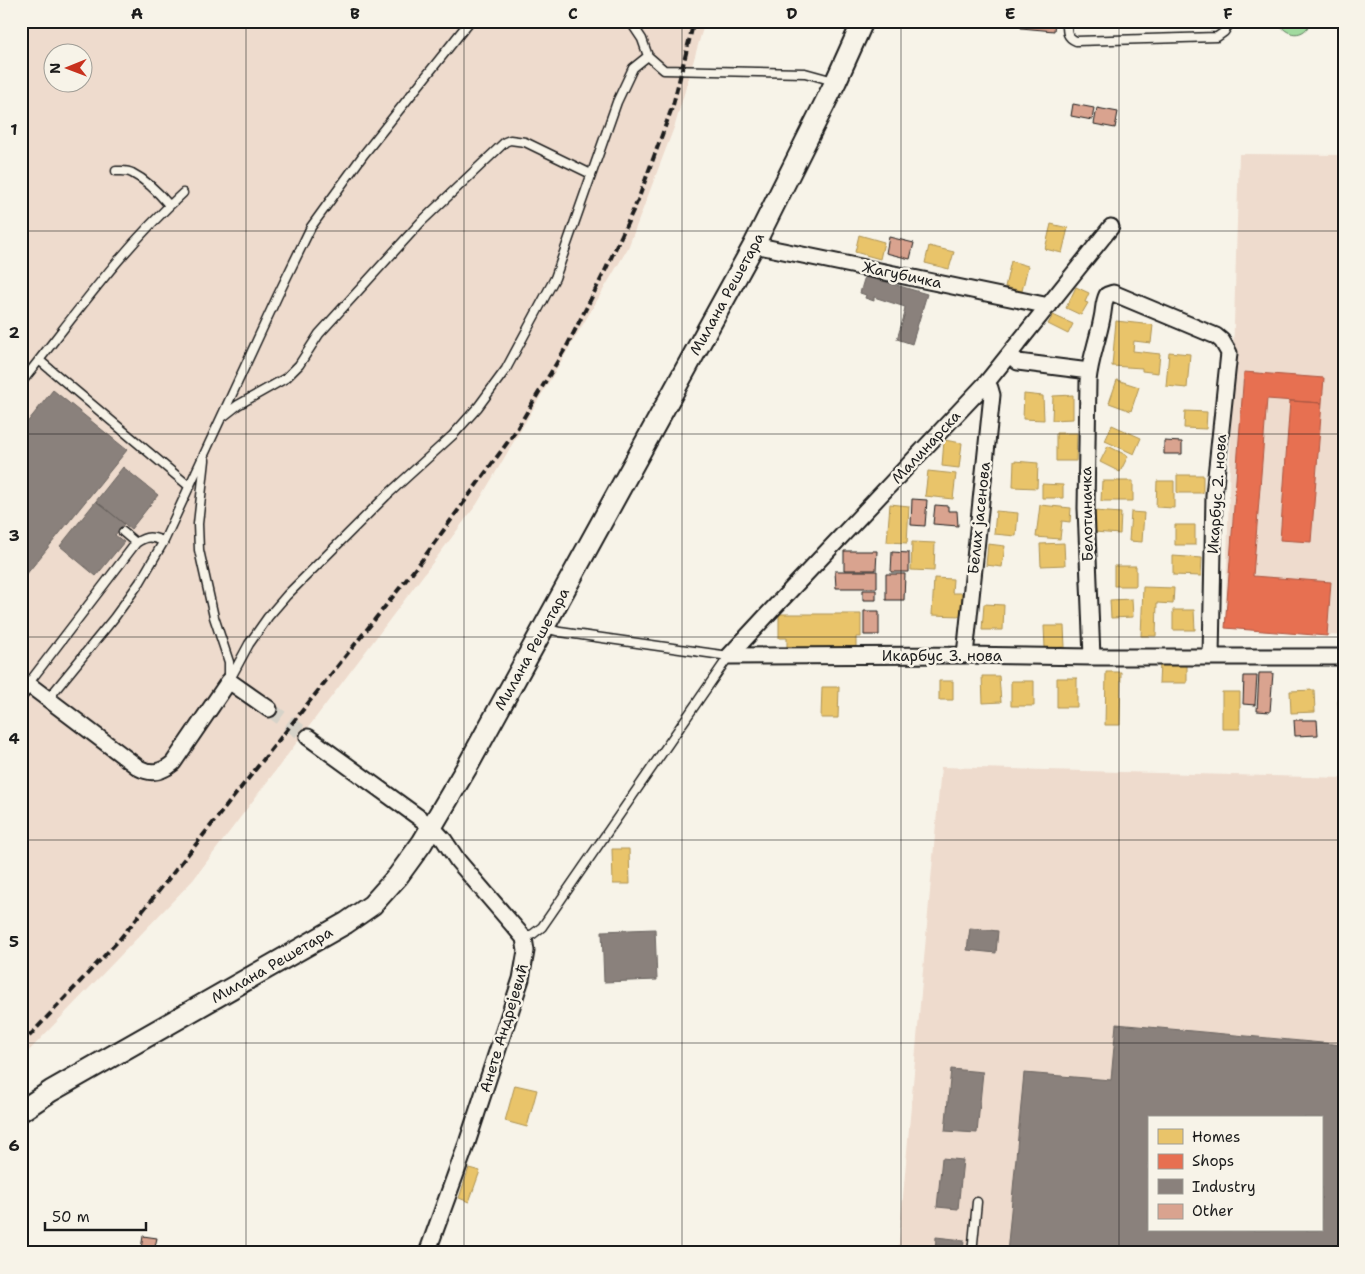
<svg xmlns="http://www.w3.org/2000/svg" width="1365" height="1274" font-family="'Shantell Sans',sans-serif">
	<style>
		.built { fill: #eedbcd; fill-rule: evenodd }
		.green { fill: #a1da9f; stroke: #5e7b5e }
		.homes { fill: #e9c46a; stroke: #ac9253 }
		.shops { fill: #e76f51; stroke: #aa5641 }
		.industry { fill: #8a817c; stroke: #69635f; fill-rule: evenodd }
		.building { fill: #d9a38f; stroke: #1c1c1c }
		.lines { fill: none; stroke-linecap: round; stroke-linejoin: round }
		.street-tunnel { stroke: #d6d3c9; stroke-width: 15; stroke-dasharray: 15 8; stroke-linecap: butt }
		.lane-casing { stroke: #1c1c1c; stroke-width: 11 }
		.street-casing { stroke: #1c1c1c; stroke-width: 19 }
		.secondary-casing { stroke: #1c1c1c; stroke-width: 24 }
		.lane { stroke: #f7f3e8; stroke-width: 8 }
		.street { stroke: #f7f3e8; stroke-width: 15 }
		.secondary { stroke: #f7f3e8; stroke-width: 20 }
		.rail { stroke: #1c1c1c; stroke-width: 4; stroke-dasharray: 8 4; stroke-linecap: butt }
		.grid { fill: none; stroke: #1c1c1c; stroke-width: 1; stroke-opacity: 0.55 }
		.labels { text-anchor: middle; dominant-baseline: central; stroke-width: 5; stroke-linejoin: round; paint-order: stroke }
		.street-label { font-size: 15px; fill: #1c1c1c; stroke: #f7f3e8 }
		.neatline { fill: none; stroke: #1c1c1c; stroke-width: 2 }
		.grid-label { font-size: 16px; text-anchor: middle; font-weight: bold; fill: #1c1c1c }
	</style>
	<rect width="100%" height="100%" fill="#f7f3e8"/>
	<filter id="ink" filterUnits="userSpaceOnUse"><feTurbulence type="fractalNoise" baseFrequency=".02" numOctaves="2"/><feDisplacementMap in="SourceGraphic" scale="10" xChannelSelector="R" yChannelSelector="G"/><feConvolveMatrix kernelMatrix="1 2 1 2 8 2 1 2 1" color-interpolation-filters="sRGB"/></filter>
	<g filter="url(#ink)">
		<!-- built -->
		<path class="built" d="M 21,21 L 705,21 L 675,125 L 628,248 L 477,504 L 193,880 L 21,1059 ZM 52,52 L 82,52 L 82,82 L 52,82 Z
			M 1239,154 L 1344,155 L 1344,636 L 1225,628 Z
			M 941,767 L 1344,778 L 1344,1253 L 898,1253 ZM 1149,1118 L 1321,1118 L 1321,1230 L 1149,1230 Z"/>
		<!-- green -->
		<path class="green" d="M 1278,21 L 1311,21 C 1305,39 1285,37 1278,21 Z"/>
		<!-- homes -->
		<path class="homes" d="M 1051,224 L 1068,228 L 1062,253 L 1045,249 Z
			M 859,235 L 884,242 L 880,259 L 855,252 Z
			M 929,246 L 954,252 L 949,269 L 925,263 Z
			M 1011,261 L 1028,266 L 1022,291 L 1005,287 Z
			M 1076,287 L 1089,293 L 1085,302 L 1088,303 L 1081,315 L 1066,308 Z
			M 1053,315 L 1073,324 L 1068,334 L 1048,324 Z
			M 1116,321 L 1153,325 L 1151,343 L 1134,341 L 1133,351 L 1160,354 L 1158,373 L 1142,371 L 1142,368 L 1112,366 Z
			M 1169,352 L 1190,354 L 1187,388 L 1166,386 Z
			M 1117,380 L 1139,387 L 1131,411 L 1109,403 Z
			M 1024,394 L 1043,396 L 1044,420 L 1023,419 Z
			M 1073,395 L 1073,419 L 1052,420 L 1053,396 Z
			M 1185,411 L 1207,412 L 1206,429 L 1184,428 Z
			M 1112,425 L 1141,438 L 1134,454 L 1105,441 Z
			M 1056,433 L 1077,433 L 1076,461 L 1056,461 Z
			M 944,440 L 962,443 L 959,468 L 942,466 Z
			M 1108,446 L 1128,456 L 1120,472 L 1100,462 Z
			M 1014,461 L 1038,463 L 1037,488 L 1013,487 Z
			M 928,471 L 956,474 L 953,499 L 925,496 Z
			M 1177,475 L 1203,475 L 1203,493 L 1177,493 Z
			M 1102,481 L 1133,481 L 1133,501 L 1101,501 Z
			M 1157,481 L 1174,481 L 1174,508 L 1156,507 Z
			M 1042,484 L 1063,485 L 1063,498 L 1042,498 Z
			M 890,504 L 909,506 L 907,543 L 887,542 Z
			M 1040,505 L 1071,508 L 1070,522 L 1062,521 L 1060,539 L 1036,537 Z
			M 996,511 L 1018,513 L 1016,536 L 994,534 Z
			M 1095,511 L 1121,513 L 1120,534 L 1094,532 Z
			M 1131,512 L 1144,513 L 1142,542 L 1129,541 Z
			M 1175,525 L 1195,525 L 1195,545 L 1175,545 Z
			M 912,542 L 935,543 L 934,571 L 911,570 Z
			M 1064,543 L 1065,565 L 1041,566 L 1040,544 Z
			M 988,544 L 1005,546 L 1002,567 L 986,565 Z
			M 1173,556 L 1202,558 L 1201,576 L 1173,575 Z
			M 1114,566 L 1136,566 L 1136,586 L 1114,586 Z
			M 934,578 L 953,579 L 952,593 L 962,593 L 961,616 L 932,615 Z
			M 1143,587 L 1174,588 L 1173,604 L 1157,603 L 1156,636 L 1141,636 Z
			M 1132,599 L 1133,617 L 1111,618 L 1110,600 Z
			M 984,604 L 1004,605 L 1003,630 L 982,630 Z
			M 1173,610 L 1194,610 L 1195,630 L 1173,630 Z
			M 779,614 L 861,614 L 861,637 L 856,637 L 856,648 L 787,648 L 787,638 L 779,638 Z
			M 1044,626 L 1064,626 L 1065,647 L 1045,648 Z
			M 1160,663 L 1187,663 L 1187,683 L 1159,683 Z
			M 1106,672 L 1121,672 L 1120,725 L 1105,725 Z
			M 982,676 L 999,676 L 1001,702 L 983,703 Z
			M 1057,678 L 1077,678 L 1077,707 L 1057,707 Z
			M 939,681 L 953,681 L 953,700 L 939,700 Z
			M 1011,681 L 1034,681 L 1034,706 L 1011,706 Z
			M 822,687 L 839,687 L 838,718 L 821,718 Z
			M 1314,690 L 1315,712 L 1291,713 L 1290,691 Z
			M 1222,692 L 1240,692 L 1240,729 L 1222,729 Z
			M 1338,701 L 1344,701 L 1344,734 L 1340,734 Z
			M 612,849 L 629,849 L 630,884 L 613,884 Z
			M 515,1085 L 537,1090 L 527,1127 L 505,1121 Z
			M 469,1168 L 480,1171 L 469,1202 L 459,1198 Z"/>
		<!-- shops -->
		<path class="shops" d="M 1244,372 L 1324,378 L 1322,403 L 1267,399 L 1253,576 L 1331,582 L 1327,636 L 1225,628 Z
			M 1290,401 L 1322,403 L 1311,542 L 1280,540 Z"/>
		<!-- industry -->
		<path class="industry" d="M 865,276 L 927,294 L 912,344 L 897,339 L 905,313 L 904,313 L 905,307 L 874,297 L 874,301 L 865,298 L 866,295 L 860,293 Z
			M 53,390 L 127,450 L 21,581 L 21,430 Z
			M 123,467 L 158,495 L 131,529 L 96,501 Z
			M 96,501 L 124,524 L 115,535 L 124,542 L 96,576 L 60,546 Z
			M 970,928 L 998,931 L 996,953 L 967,950 Z
			M 655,929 L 657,980 L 604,982 L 602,931 Z
			M 1116,1024 L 1344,1045 L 1344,1253 L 1007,1253 L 1024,1073 L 1111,1080 ZM 1149,1118 L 1321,1118 L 1321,1230 L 1149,1230 Z
			M 951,1069 L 983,1072 L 977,1133 L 945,1131 Z
			M 942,1158 L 963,1160 L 958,1209 L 937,1207 Z
			M 936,1237 L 964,1240 L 963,1253 L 935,1253 Z"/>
		<!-- building -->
		<path class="building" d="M 1021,21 L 1055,21 L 1054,31 L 1021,28 Z
			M 1073,104 L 1094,108 L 1092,120 L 1071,116 Z
			M 1097,108 L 1118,112 L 1115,128 L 1094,124 Z
			M 889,237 L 914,243 L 910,259 L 886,253 Z
			M 1164,441 L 1182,442 L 1182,454 L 1164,454 Z
			M 912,499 L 927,500 L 925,526 L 911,525 Z
			M 935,505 L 948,506 L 948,511 L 957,511 L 958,526 L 933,524 Z
			M 844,551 L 877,551 L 876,570 L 844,570 Z
			M 892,552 L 909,553 L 909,572 L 891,572 Z
			M 835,571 L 877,571 L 877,588 L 836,588 Z
			M 886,574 L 905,574 L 904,600 L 886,600 Z
			M 863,590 L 876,590 L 876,600 L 863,600 Z
			M 864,611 L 879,611 L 879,635 L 864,635 Z
			M 1259,673 L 1273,673 L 1270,712 L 1257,711 Z
			M 1244,676 L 1257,676 L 1255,705 L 1243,704 Z
			M 1294,720 L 1317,720 L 1318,735 L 1295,736 Z
			M 143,1236 L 157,1238 L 154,1251 L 141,1249 Z"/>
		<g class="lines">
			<!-- street-tunnel -->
			<path class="street-tunnel" d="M 269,709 L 308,737"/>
			<!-- lane casing -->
			<g class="lane-casing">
				<path id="lane" d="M 630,21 L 642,39 L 648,56 L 664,70 L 805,73 L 834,81
					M 1067,21 C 1067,31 1066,37 1076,41 L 1217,37 L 1224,32 L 1231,21
					M 1271,22 L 1271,21
					M 116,171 C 122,171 127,170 132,173 C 146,180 159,193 169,205
					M 39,360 L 190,487
					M 21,383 C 73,318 121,249 183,193
					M 224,416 L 238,405 L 286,378 L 299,365 L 319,334 L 421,222 L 505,142 L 510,140 L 525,142 L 591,174
					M 205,460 L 198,524 L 199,550 L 214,617 L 229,662 L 229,679
					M 123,532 L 136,543
					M 229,681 L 249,644 L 268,617 L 287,595 L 386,496 L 453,435 L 478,407 L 506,369 L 555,278 L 617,102 L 633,68 L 648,56
					M 28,684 L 136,543 C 147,535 152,537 164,541
					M 48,699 L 114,618 L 140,582 L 164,541 L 278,295 L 311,227 L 364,154 L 470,21
					M 524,938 L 533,934 L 542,927 L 729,656 L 560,632 L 545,628
					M 972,1253 L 977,1202"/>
			</g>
			<!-- street casing -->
			<g class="street-casing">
				<path id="street" d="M 754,245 L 1049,306
					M 1010,355 L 1018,362 L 1089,371
					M 965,655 L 992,395 L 990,388 L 987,382
					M 729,656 L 965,655 L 1092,657 L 1344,657
					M 729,656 L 767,615 L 987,382 L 1111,227
					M 1092,657 L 1086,508 L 1088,381 C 1090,359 1098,340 1102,318 C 1104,310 1103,303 1107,295 L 1113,293 L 1216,336 L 1222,341 L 1229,353 L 1214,495 L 1211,657
					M 21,692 L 28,684 L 139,768 C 152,775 162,772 173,763 L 229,681 L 269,709
					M 308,737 L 432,827 L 444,840 L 458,861 L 524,938 L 526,951 L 521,979 L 467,1143 L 427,1253"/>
			</g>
			<!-- secondary casing -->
			<g class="secondary-casing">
				<path id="secondary" d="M 21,1111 L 51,1091 L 346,923 L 372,905 L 398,876 L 422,843 L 467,767 L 754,245 L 836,81 L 863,21"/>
			</g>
			<!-- lane -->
			<use href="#lane" class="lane"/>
			<!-- street -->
			<use href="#street" class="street"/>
			<!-- secondary -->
			<use href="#secondary" class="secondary"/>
			<!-- rail -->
			<path class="rail" d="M 21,1045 L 119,940 L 162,887 L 422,560 L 515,432 L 568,344 L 604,273 L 638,200 L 673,105 L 694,21"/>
		</g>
	</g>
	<!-- grid -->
	<path class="grid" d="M 246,21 L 246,1253M 464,21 L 464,1253M 682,21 L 682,1253M 901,21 L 901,1253M 1119,21 L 1119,1253M 21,231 L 1344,231M 21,434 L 1344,434M 21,637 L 1344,637M 21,840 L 1344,840M 21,1043 L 1344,1043"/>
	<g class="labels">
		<!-- street labels -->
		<g class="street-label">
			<text transform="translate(902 275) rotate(12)">Жагубичка</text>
			<text transform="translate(727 294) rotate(-61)">Милана Решетара</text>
			<text transform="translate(926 447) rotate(-47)">Малинарска</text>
			<text transform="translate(1217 494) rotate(-86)">Икарбус 2. нова</text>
			<text transform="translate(1087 514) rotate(-91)">Белотиначка</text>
			<text transform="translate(979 518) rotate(-84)">Белих јасенова</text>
			<text transform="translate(532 649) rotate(-61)">Милана Решетара</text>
			<text x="942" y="656">Икарбус 3. нова</text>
			<text transform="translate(272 965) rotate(-30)">Милана Решетара</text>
			<text transform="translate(504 1028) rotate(-73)">Анете Андрејевић</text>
		</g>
	</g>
	<!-- margin -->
	<rect width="1365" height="1274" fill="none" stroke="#f7f3e8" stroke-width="55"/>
	<!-- legend -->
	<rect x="1148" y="1116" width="175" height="115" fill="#f7f3e8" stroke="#9f9d96"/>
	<rect x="1158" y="1129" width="25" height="15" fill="#e9c46a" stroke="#9f9d96"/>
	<text x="1192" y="1142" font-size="15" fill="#1c1c1c">Homes</text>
	<rect x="1158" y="1154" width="25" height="15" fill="#e76f51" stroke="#9f9d96"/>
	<text x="1192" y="1166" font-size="15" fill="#1c1c1c">Shops</text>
	<rect x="1158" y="1179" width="25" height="15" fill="#8a817c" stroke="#9f9d96"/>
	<text x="1192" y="1192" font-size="15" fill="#1c1c1c">Industry</text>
	<rect x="1158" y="1204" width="25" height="15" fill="#d9a38f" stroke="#9f9d96"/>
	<text x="1192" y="1216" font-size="15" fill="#1c1c1c">Other</text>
	<!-- north arrow -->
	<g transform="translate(68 68) rotate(269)"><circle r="24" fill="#f7f3e8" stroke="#9f9d96"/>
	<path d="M0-4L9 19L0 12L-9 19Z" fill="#c8321e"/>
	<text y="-8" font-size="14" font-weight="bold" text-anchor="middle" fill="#1c1c1c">N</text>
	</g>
	<!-- scale -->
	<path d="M45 1222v8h101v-8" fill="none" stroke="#1c1c1c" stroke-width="2.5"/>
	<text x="52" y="1222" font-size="15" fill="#1c1c1c" stroke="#f7f3e8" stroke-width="4" paint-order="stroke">50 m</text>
	<rect x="28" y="28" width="1310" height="1218" class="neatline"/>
	<g class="grid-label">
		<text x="137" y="19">A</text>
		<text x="355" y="19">B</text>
		<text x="573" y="19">C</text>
		<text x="792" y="19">D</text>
		<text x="1010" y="19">E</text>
		<text x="1228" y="19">F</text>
		<text x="14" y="135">1</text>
		<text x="14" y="338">2</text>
		<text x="14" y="541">3</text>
		<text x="14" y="744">4</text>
		<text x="14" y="947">5</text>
		<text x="14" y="1151">6</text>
	</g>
</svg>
